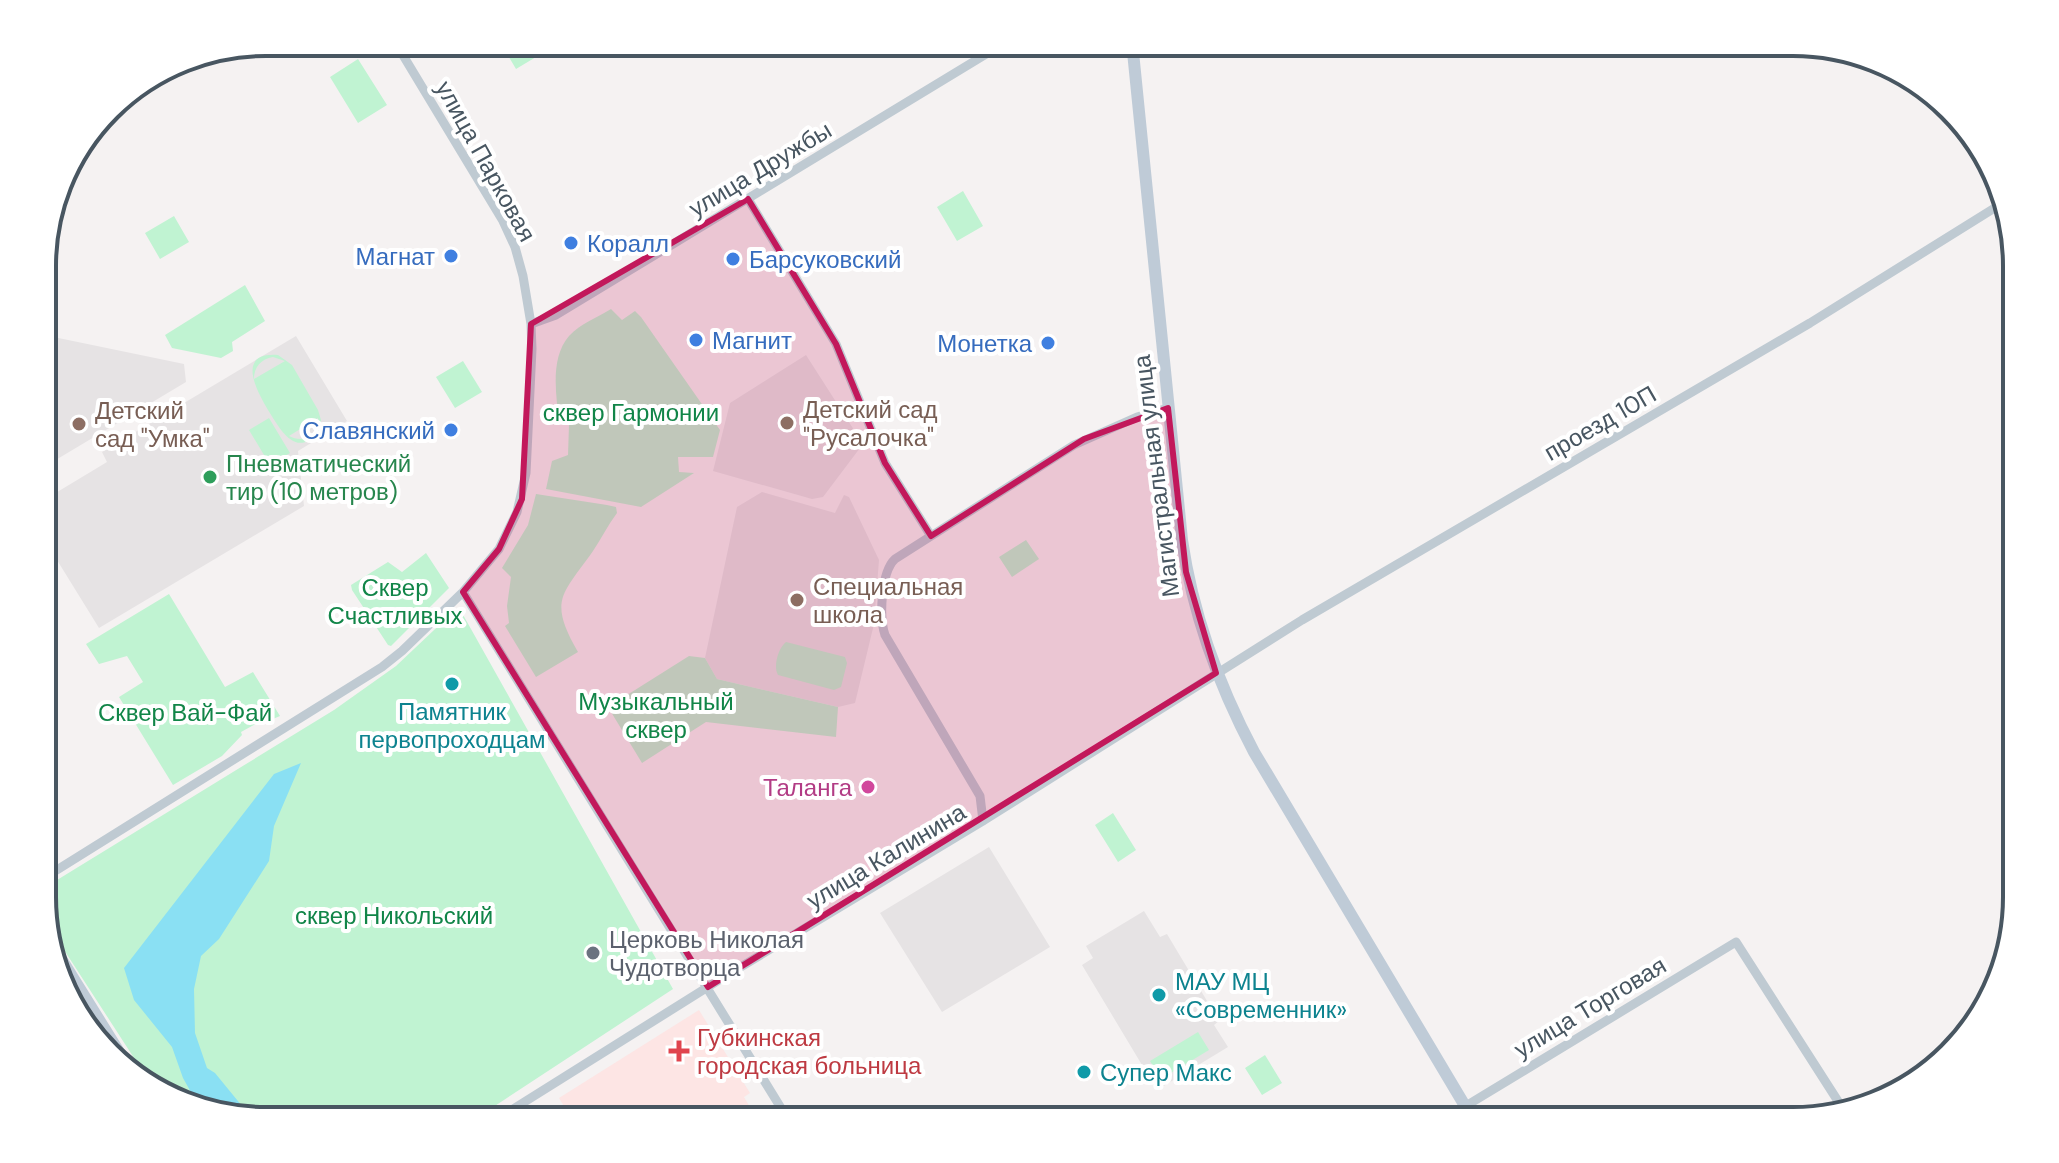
<svg xmlns="http://www.w3.org/2000/svg" width="2059" height="1163" font-family="'DM Sans',sans-serif">
	<style>
		.education { fill: #e6e3e4 }
		.medical { fill: #fde5e4 }
		.green { fill: #c0f3d2; fill-rule: evenodd }
		.water { fill: #8ae0f3 }
		.lines { fill: none; stroke-linecap: round; stroke-linejoin: round }
		.minor { stroke: #bfcad2; stroke-width: 9 }
		.secondary { stroke: #bfcbd7; stroke-width: 12 }
		.marked { fill: #c2185b; fill-opacity: 0.2; stroke: #c2185b; stroke-width: 6; stroke-linejoin: round }
		.shop-dot { fill: #3f7fe0; stroke: #fff; stroke-width: 3 }
		.education-dot { fill: #8d6e63; stroke: #fff; stroke-width: 3 }
		.leisure-dot { fill: #2e9e5b; stroke: #fff; stroke-width: 3 }
		.culture-dot { fill: #0f9aa8; stroke: #fff; stroke-width: 3 }
		.hotel-dot { fill: #d1479c; stroke: #fff; stroke-width: 3 }
		.worship-dot { fill: #6b7280; stroke: #fff; stroke-width: 3 }
		.health-dot { fill: #e0444e; stroke: #fff; stroke-width: 3 }
		.labels { text-anchor: middle; dominant-baseline: central; stroke-width: 8; stroke-linejoin: round; paint-order: stroke }
		.street-label { font-size: 24px; fill: #485661; stroke: #fff }
		.shop-label { font-size: 24px; fill: #366cbe; stroke: #fff; text-anchor: start }
		.education-label { font-size: 24px; fill: #785e54; stroke: #fff; text-anchor: start }
		.park-label { font-size: 24px; fill: #118548; stroke: #fff }
		.leisure-label { font-size: 24px; fill: #27864d; stroke: #fff; text-anchor: start }
		.culture-label { font-size: 24px; fill: #0d838f; stroke: #fff; text-anchor: start }
		.hotel-label { font-size: 24px; fill: #b23c85; stroke: #fff; text-anchor: end }
		.worship-label { font-size: 24px; fill: #5b616d; stroke: #fff; text-anchor: start }
		.health-label { font-size: 24px; fill: #be3a42; stroke: #fff; text-anchor: start }
		.rim { fill: none; stroke: #485661; stroke-width: 4 }
	</style>
	<rect width="100%" height="100%" fill="#f5f2f2"/>
	<!-- education -->
	<path class="education" d="M 44,335 L 184,364 L 186,382 L 44,467 Z
		M 296,336 L 347,421 L 298,451 L 304,506 L 99,628 L 44,539 L 44,500 L 107,462 L 102,452 Z
		M 806,355 L 863,444 L 823,497 L 812,499 L 713,471 L 730,403 Z
		M 762,492 L 835,513 L 844,495 L 849,497 L 879,560 L 874,624 L 855,703 L 838,707 L 717,679 L 705,658 L 737,507 Z
		M 989,847 L 1050,947 L 942,1012 L 880,913 Z
		M 1144,911 L 1160,937 L 1167,934 L 1219,1021 L 1214,1025 L 1228,1047 L 1157,1090 L 1082,965 L 1093,958 L 1086,946 Z"/>
	<!-- medical -->
	<path class="medical" d="M 699,1010 L 750,1093 L 744,1097 L 758,1121 L 573,1121 L 559,1098 Z"/>
	<!-- green -->
	<path class="green" d="M 500,42 L 561,42 L 516,69 Z
		M 358,59 L 387,105 L 358,123 L 330,77 Z
		M 173,64 L 177,72 L 124,104 L 120,97 Z
		M 963,191 L 983,226 L 957,241 L 937,207 Z
		M 174,216 L 189,242 L 160,259 L 145,233 Z
		M 245,285 L 265,321 L 232,342 L 233,351 L 221,358 L 172,348 L 165,335 Z
		M 611,309 L 622,320 L 635,311 L 641,317 L 720,430 L 713,457 L 678,457 L 679,472 L 694,473 L 641,507 L 546,489 L 552,461 L 568,455 L 569,425 L 559,421 C 556,394 550,358 569,336 C 580,324 598,317 611,309 Z
		M 278,355 L 292,365 L 318,410 L 321,420 L 319,431 C 296,460 280,429 268,410 C 257,391 235,352 278,355 ZM 273,357 L 285,361 L 254,379 C 254,367 261,359 273,357 ZM 318,418 C 320,435 304,444 289,436 Z
		M 463,361 L 482,392 L 455,408 L 436,377 Z
		M 269,418 L 290,453 L 270,465 L 249,430 Z
		M 536,494 L 607,505 L 616,507 L 617,513 C 608,525 601,539 593,551 C 562,595 548,600 578,652 L 536,677 L 505,626 L 509,623 L 507,606 L 511,577 L 502,568 L 528,525 Z
		M 1026,540 L 1039,559 L 1012,577 L 999,557 Z
		M 426,553 L 449,588 L 391,646 L 388,645 L 352,590 L 351,585 L 388,562 L 402,572 Z
		M 169,594 L 225,687 L 253,672 L 280,716 L 261,724 L 259,722 L 241,732 L 242,735 L 222,756 L 173,785 L 119,697 L 143,682 L 127,656 L 99,664 L 86,644 Z
		M 452,613 L 462,613 L 673,989 L 472,1121 L 266,1121 L 156,1092 L 44,919 L 44,888 L 334,710 L 396,666 Z
		M 786,642 L 845,657 L 847,663 L 841,687 L 834,690 L 778,675 C 773,667 778,648 786,642 Z
		M 689,656 L 705,658 L 717,679 L 838,707 L 836,737 L 706,722 L 642,763 L 608,707 Z
		M 1113,813 L 1136,850 L 1118,862 L 1095,825 Z
		M 1198,1032 L 1209,1050 L 1161,1079 L 1150,1061 Z
		M 1265,1055 L 1282,1083 L 1262,1095 L 1245,1068 Z"/>
	<!-- water -->
	<path class="water" d="M 301,763 L 274,826 L 269,861 L 219,939 L 201,956 L 194,989 L 195,1033 L 207,1068 L 215,1073 L 251,1117 L 197,1103 L 183,1078 L 172,1047 L 134,1000 L 124,968 L 274,774 Z"/>
	<g class="lines">
		<!-- minor -->
		<path class="minor" d="M 748,199 L 836,344 L 885,463 L 931,536
			M 531,324 L 556,315 L 1006,42
			M 463,592 L 789,1121
			M 983,821 L 980,796 L 885,635 C 879,617 881,572 895,559 L 1074,445 L 1137,417 L 1168,408
			M 44,878 L 382,667 L 402,651 L 463,592 L 499,549 L 517,512 L 526,473 L 532,349 L 531,324 L 523,276 L 515,247 L 503,221 L 395,42
			M 494,1121 L 719,980 L 983,821 L 1302,620 L 1810,323 L 2001,204
			M 1441,1121 L 1736,942 L 1843,1109"/>
		<!-- secondary -->
		<path class="secondary" d="M 1132,42 L 1182,540 C 1193,616 1218,684 1254,752 L 1474,1121
			M 50,941 L 127,1065"/>
	</g>
	<!-- marked area -->
	<path class="marked" d="M 748,199 L 836,344 L 885,463 L 931,536 L 1084,439 L 1168,408 L 1186,572 L 1216,673 L 708,987 L 463,592 L 499,549 L 522,499 L 531,324 Z"/>
	<!-- markers -->
	<g class="shop-dot">
		<circle cx="571" cy="243" r="8"/>
		<circle cx="451" cy="256" r="8"/>
		<circle cx="733" cy="259" r="8"/>
		<circle cx="696" cy="340" r="8"/>
		<circle cx="1048" cy="343" r="8"/>
		<circle cx="451" cy="430" r="8"/>
	</g>
	<g class="education-dot">
		<circle cx="787" cy="423" r="8"/>
		<circle cx="79" cy="424" r="8"/>
		<circle cx="797" cy="600" r="8"/>
	</g>
	<circle class="leisure-dot" cx="210" cy="477" r="8"/>
	<g class="culture-dot">
		<circle cx="452" cy="684" r="8"/>
		<circle cx="1159" cy="995" r="8"/>
		<circle cx="1084" cy="1072" r="8"/>
	</g>
	<circle class="hotel-dot" cx="868" cy="787" r="8"/>
	<circle class="worship-dot" cx="593" cy="953" r="8"/>
	<path class="health-dot" d="M675 1039h8v8h8v8h-8v8h-8v-8h-8v-8h8z"/>
	<g class="labels">
		<!-- street labels -->
		<g class="street-label">
			<text transform="translate(486 161) rotate(61)">улица Парковая</text>
			<text transform="translate(760 169) rotate(-31)">улица Дружбы</text>
			<text transform="translate(1600 423) rotate(-30)">проезд 10П</text>
			<text transform="translate(1156 476) rotate(-97)">Магистральная улица</text>
			<text transform="translate(886 856) rotate(-31)">улица Калинина</text>
			<text transform="translate(1590 1007) rotate(-31)">улица Торговая</text>
		</g>
		<!-- shop labels -->
		<g class="shop-label">
			<text x="587" y="243">Коралл</text>
			<text x="435" y="256" text-anchor="end">Магнат</text>
			<text x="749" y="259">Барсуковский</text>
			<text x="712" y="340">Магнит</text>
			<text x="1032" y="343" text-anchor="end">Монетка</text>
			<text x="435" y="430" text-anchor="end">Славянский</text>
		</g>
		<!-- education labels -->
		<g class="education-label">
			<text x="803" y="409">Детский сад<tspan x="803" dy="28">"Русалочка"</tspan></text>
			<text x="95" y="410">Детский<tspan x="95" dy="28">сад "Умка"</tspan></text>
			<text x="813" y="586">Специальная<tspan x="813" dy="28">школа</tspan></text>
		</g>
		<!-- park labels -->
		<g class="park-label">
			<text x="631" y="412">сквер Гармонии</text>
			<text x="395" y="587">Сквер<tspan x="395" dy="28">Счастливых</tspan></text>
			<text x="656" y="701">Музыкальный<tspan x="656" dy="28">сквер</tspan></text>
			<text x="185" y="712">Сквер Вай-Фай</text>
			<text x="394" y="915">сквер Никольский</text>
		</g>
		<!-- leisure labels -->
		<g class="leisure-label">
			<text x="226" y="463">Пневматический<tspan x="226" dy="28">тир (10 метров)</tspan></text>
		</g>
		<!-- culture labels -->
		<g class="culture-label">
			<text x="452" y="711" text-anchor="middle">Памятник<tspan x="452" dy="28">первопроходцам</tspan></text>
			<text x="1175" y="981">МАУ МЦ<tspan x="1175" dy="28">«Современник»</tspan></text>
			<text x="1100" y="1072">Супер Макс</text>
		</g>
		<!-- hotel labels -->
		<g class="hotel-label">
			<text x="852" y="787">Таланга</text>
		</g>
		<!-- worship labels -->
		<g class="worship-label">
			<text x="609" y="939">Церковь Николая<tspan x="609" dy="28">Чудотворца</tspan></text>
		</g>
		<!-- health labels -->
		<g class="health-label">
			<text x="697" y="1037">Губкинская<tspan x="697" dy="28">городская больница</tspan></text>
		</g>
	</g>
	<!-- crop -->
	<path d="M0 0H2059V1163H0ZM266 56H1793A210 210 0 0 1 2003 266V897A210 210 0 0 1 1793 1107H266A210 210 0 0 1 56 897V266A210 210 0 0 1 266 56Z" fill="#fff" fill-rule="evenodd"/>
	<path class="rim" d="M266 56H1793A210 210 0 0 1 2003 266V897A210 210 0 0 1 1793 1107H266A210 210 0 0 1 56 897V266A210 210 0 0 1 266 56Z"/>
</svg>
